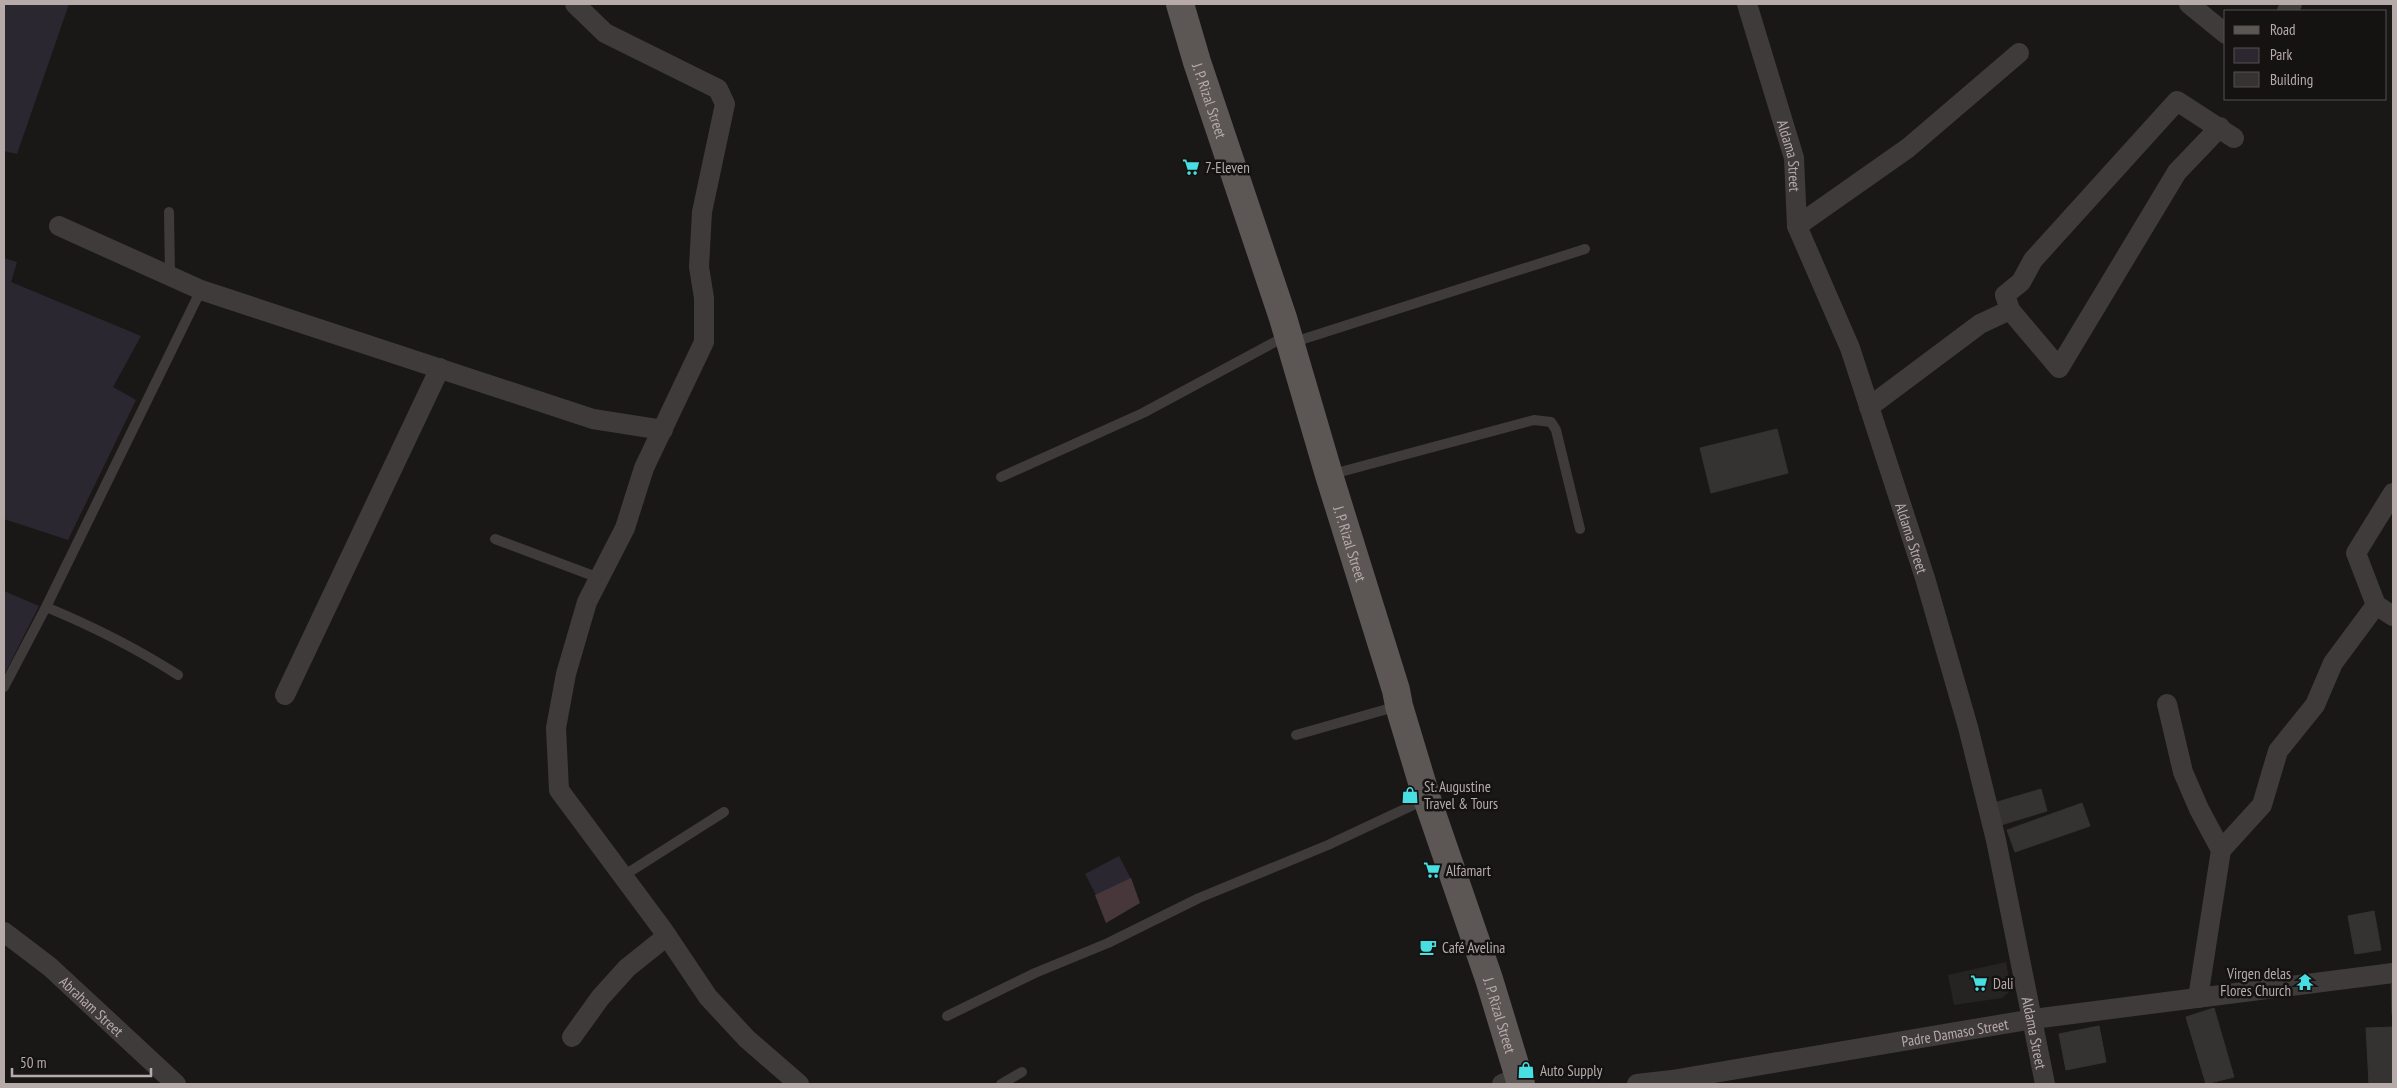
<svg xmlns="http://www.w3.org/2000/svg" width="2397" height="1088" font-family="'PT Sans Narrow',sans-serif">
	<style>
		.built { fill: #262423 }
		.green { fill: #2b2730 }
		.water { fill: #47373a }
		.building { fill: #353332; stroke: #353231 }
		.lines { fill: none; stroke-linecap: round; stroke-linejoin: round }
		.service { stroke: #3f3b3a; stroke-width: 10 }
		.minor { stroke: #3f3b3a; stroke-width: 20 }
		.primary { stroke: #5c5655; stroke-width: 28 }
		.labels { text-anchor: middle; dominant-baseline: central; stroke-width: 5; stroke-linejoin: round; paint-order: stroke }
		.street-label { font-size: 15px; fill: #b7abaa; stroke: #141312 }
		.poi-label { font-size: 15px; fill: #b7abaa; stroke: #141312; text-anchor: start }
	</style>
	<rect width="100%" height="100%" fill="#191817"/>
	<!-- built -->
	<path class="built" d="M 2006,962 L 2011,990 L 2002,998 L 1954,1005 L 1948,975 Z"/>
	<!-- green -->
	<path class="green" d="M 4,4 L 69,4 L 17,154 L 4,151 Z
		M 4,258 L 17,262 L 11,282 L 141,336 L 113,387 L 136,400 L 68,540 L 4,519 Z
		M 4,591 L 39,606 L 4,675 Z
		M 1119,856 L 1131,879 L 1096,895 L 1085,874 Z"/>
	<!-- water -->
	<path class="water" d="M 1131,878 L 1140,903 L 1106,923 L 1095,895 Z"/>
	<!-- building -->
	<path class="building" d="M 1777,429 L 1788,473 L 1711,493 L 1700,448 Z
		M 2041,789 L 2047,811 L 2001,825 L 1994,803 Z
		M 2082,803 L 2090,826 L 2015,852 L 2007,830 Z
		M 2374,911 L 2381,950 L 2355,954 L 2348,916 Z
		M 2393,979 L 2393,1015 L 2392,1015 L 2391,980 Z
		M 2214,1008 L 2234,1077 L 2206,1084 L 2186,1017 Z
		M 2099,1026 L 2106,1062 L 2066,1070 L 2059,1034 Z
		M 2393,1027 L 2393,1084 L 2369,1084 L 2366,1028 Z"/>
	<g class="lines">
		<!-- service -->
		<path class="service" d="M 169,212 L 170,275
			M 1291,343 L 1585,249
			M 1329,475 L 1534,420 L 1551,422 L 1556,430 L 1580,529
			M 1001,477 L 1143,413 L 1286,336
			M 495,539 L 599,578
			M 46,607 C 92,626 136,648 178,675
			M 4,687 L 46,607 L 201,290
			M 1296,735 L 1398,706
			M 623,876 L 724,812
			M 947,1016 L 1035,973 L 1108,943 L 1199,898 L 1328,845 L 1426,799
			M 1001,1084 L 1022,1072"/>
		<!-- minor -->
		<g class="minor">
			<path d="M 575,4 L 605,33 L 718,89 L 725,104 L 702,212 L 699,267 L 704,298 L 704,342 L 644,468 L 625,528 L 587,602 L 566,674 L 556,728 L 559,790 L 663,930 L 708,997 L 747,1039 L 799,1084"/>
			<path id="s1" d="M 1747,4 L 1794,158 L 1797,226 L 1850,348 L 1925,578 L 1968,727 L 1996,840 L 2045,1084"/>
			<path d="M 2189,4 L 2226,34"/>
			<path d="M 2287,11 L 2292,4"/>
			<path d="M 59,226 L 201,290 L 593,419 L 663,430"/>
			<path d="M 1797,226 L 1908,148 L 2019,53"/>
			<path d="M 2010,310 L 2059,368 L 2177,172 L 2220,127"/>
			<path d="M 1869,407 L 1980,324 L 2010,310 L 2005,295 L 2021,282 L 2033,260 L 2177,101 L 2234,138"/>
			<path d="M 2393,493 L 2356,553 L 2376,605 L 2393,616"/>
			<path d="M 285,695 L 440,368"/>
			<path d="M 2167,704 L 2183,772 L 2199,809 L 2221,850"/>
			<path id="s2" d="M 4,932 L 50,967 L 176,1084"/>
			<path d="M 2198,998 L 2221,850 L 2262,805 L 2278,751 L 2315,705 L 2333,663 L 2376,605"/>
			<path d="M 572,1037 L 600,998 L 627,968 L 667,936"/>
			<path d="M 1502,1084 L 1519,1077"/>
			<path id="s3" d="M 1637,1084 L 1672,1080 L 2033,1019 L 2393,973"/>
		</g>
		<!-- primary -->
		<path class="primary" id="s4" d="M 1180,4 L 1197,62 L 1283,318 L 1329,475 L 1396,690 L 1399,706 L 1427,799 L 1489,979 L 1521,1084"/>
	</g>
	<!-- icons -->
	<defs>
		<g id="supermarket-bare" transform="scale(1.35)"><path d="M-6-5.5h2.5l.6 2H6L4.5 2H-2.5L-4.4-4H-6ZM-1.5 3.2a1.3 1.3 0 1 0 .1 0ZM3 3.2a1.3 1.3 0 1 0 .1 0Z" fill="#47dfe1" stroke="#141312" stroke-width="2.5" paint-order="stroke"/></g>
		<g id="shop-bare" transform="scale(1.35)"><path d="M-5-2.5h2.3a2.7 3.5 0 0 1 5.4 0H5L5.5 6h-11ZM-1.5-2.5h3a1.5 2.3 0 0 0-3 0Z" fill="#47dfe1" stroke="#141312" stroke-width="2.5" paint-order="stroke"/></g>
		<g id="cafe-bare" transform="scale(1.35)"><path d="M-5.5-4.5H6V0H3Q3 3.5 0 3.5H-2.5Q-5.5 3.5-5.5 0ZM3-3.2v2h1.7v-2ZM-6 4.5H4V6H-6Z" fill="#47dfe1" stroke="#141312" stroke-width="2.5" paint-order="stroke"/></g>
		<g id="temple-bare" transform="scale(1.35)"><path d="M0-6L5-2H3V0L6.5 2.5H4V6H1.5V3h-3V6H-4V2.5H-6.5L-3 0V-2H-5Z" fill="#47dfe1" stroke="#141312" stroke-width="2.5" paint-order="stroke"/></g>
	</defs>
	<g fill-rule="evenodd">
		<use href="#supermarket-bare" x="1191" y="167"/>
		<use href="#shop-bare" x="1410" y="795"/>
		<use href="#supermarket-bare" x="1432" y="870"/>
		<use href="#cafe-bare" x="1428" y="947"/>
		<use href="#temple-bare" x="2305" y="982"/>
		<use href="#supermarket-bare" x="1979" y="983"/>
		<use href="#shop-bare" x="1526" y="1070"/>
	</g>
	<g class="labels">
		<!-- street labels -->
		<g class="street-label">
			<text stroke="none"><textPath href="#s4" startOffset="101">J. P. Rizal Street</textPath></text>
			<text stroke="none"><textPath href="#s1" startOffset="158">Aldama Street</textPath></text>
			<text stroke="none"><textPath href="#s1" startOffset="562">Aldama Street</textPath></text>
			<text stroke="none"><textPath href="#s4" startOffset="566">J. P. Rizal Street</textPath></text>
			<text stroke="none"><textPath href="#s2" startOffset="115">Abraham Street</textPath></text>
			<text stroke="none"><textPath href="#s4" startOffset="1061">J. P. Rizal Street</textPath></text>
			<text stroke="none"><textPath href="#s3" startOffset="322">Padre Damaso Street</textPath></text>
			<text stroke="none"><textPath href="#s1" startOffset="1072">Aldama Street</textPath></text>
		</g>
		<!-- poi labels -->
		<g class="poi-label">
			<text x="1205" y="167">7-Eleven</text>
			<text x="1424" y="786">St. Augustine<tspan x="1424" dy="17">Travel &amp; Tours</tspan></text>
			<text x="1446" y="870">Alfamart</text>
			<text x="1442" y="947">Café Avelina</text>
			<text x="2291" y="973" text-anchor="end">Virgen delas<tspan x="2291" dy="17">Flores Church</tspan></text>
			<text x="1993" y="983">Dali</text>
			<text x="1540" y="1070">Auto Supply</text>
		</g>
	</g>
	<!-- border -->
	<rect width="2397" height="1088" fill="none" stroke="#b7abaa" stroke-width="10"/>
	<!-- legend -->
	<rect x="2224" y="10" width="162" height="90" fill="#141312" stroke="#55504f"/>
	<rect x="2234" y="26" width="25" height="8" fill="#5c5655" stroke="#55504f"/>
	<text x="2270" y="35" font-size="15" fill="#b7abaa">Road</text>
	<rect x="2234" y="48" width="25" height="15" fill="#2b2730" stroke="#55504f"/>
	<text x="2270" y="60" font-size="15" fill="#b7abaa">Park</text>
	<rect x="2234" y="72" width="25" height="15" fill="#353332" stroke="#55504f"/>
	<text x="2270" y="85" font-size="15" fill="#b7abaa">Building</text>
	<!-- scale -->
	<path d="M12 1068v8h139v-8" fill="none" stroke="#b7abaa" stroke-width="2.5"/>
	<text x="20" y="1068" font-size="15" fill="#b7abaa" stroke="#141312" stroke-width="4" paint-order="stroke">50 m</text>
</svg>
